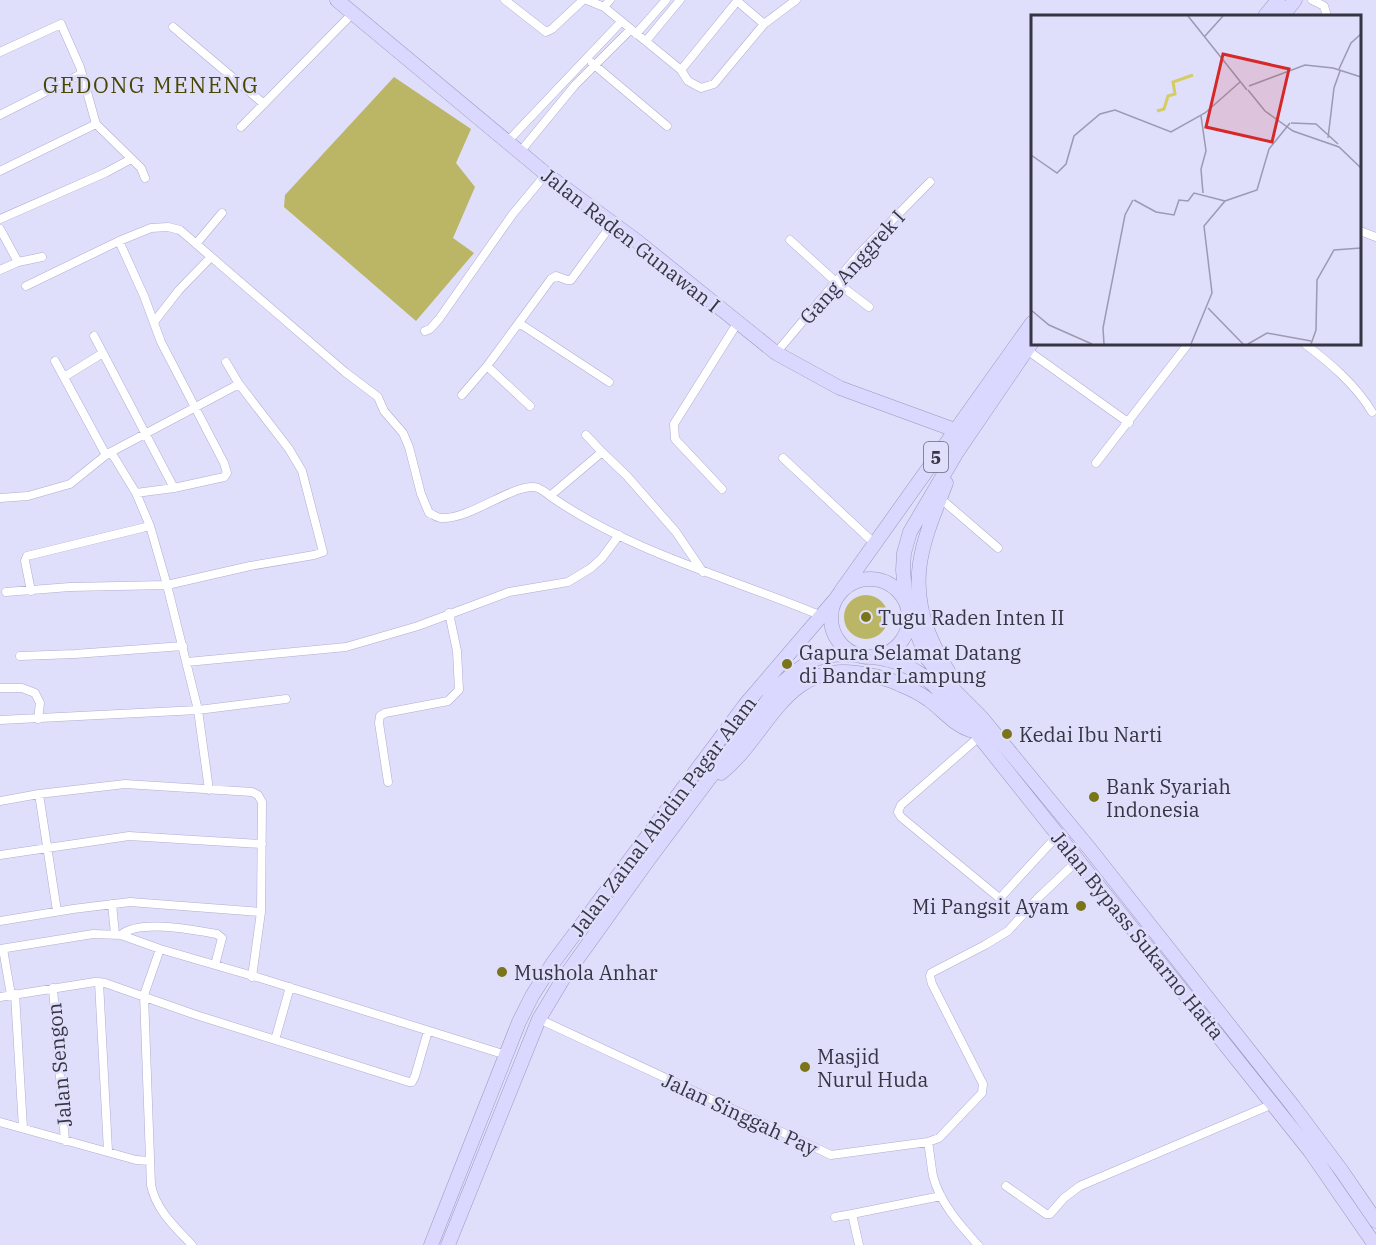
<svg xmlns="http://www.w3.org/2000/svg" width="1376" height="1245" font-family="'IBM Plex Serif',serif">
	<style>
		.green { fill: #bab666 }
		.lines { fill: none; stroke-linecap: round; stroke-linejoin: round }
		.minor-casing { stroke: #afaed0; stroke-width: 9 }
		.trunk-casing { stroke: #9a98bd; stroke-width: 15 }
		.minor { stroke: #fff; stroke-width: 8 }
		.trunk { stroke: #dad8ff; stroke-width: 14 }
		.poi-dot { fill: #7a7519; stroke: #dfdefb; stroke-width: 2 }
		.labels { text-anchor: middle; dominant-baseline: central; stroke-width: 5; stroke-linejoin: round; paint-order: stroke }
		.shield { fill: #dfdefb; stroke: #68687a; stroke-width: 1.5 }
		.shield-label { font-size: 18px; font-weight: bold; fill: #353543 }
		.street-label { font-size: 20px; fill: #353543; stroke: #dfdefb }
		.poi-label { font-size: 20px; fill: #353543; stroke: #dfdefb; text-anchor: start }
		.quarter-label { font-size: 22px; letter-spacing: 1.5px; fill: #4a4604; stroke: #dfdefb }
		.inset-river { fill: none; stroke: #d3cd64; stroke-width: 3 }
		.inset-road { fill: none; stroke: #9b9ab1; stroke-width: 1.5 }
		.view { fill: #d62828; fill-opacity: 0.15; stroke: #d62828; stroke-width: 3 }
		.inset-edge { fill: none; stroke: #353543; stroke-width: 3 }
	</style>
	<rect width="100%" height="100%" fill="#dfdefb"/>
	<!-- green -->
	<path class="green" d="M 394,77 L 471,129 L 456,163 L 475,187 L 453,238 L 474,253 L 416,321 L 284,207 L 285,195 Z
		M844 617a22 22 0 1 1 44 0a22 22 0 1 1-44 0Z"/>
	<g class="lines">
		<!-- minor casing -->
		<g class="minor-casing">
			<path id="minor" d="M 505,0 L 546,32 L 552,29 L 583,0
				M 587,0 L 604,7 L 681,70 L 688,81 L 701,88 L 714,84 L 764,24 L 796,0
				M 1312,0 L 1324,6 L 1327,16
				M 737,1 L 764,24
				M 604,7 L 610,0
				M 173,27 L 264,104
				M 636,34 L 666,0
				M 646,41 L 680,0
				M 0,52 L 61,24 L 80,67 L 96,124 L 141,168 L 145,178
				M 592,63 L 667,126
				M 681,70 L 738,0
				M 0,115 L 81,74
				M 241,127 L 353,13
				M 508,141 L 621,22
				M 520,152 L 575,85 L 630,30
				M 0,171 L 96,124
				M 0,219 L 105,173 L 131,159
				M 0,229 L 18,262
				M 1360,231 L 1376,237
				M 790,240 L 836,282 L 869,307
				M 119,241 L 144,296 L 161,342 L 224,463 L 227,473 L 224,477 L 174,488 L 136,493
				M 196,244 L 222,213
				M 0,270 L 18,262 L 42,257
				M 26,286 L 119,241 L 151,228 L 168,227 L 180,230 L 345,372 L 378,397 L 384,411 L 403,433 L 409,447 L 421,494 L 429,513 C 433,514 437,518 441,518 C 471,520 518,480 538,488 C 542,490 547,493 550,496 L 602,452 L 627,476 L 676,532 L 703,572
				M 154,322 L 179,290 L 211,257
				M 519,323 L 609,382
				M 425,331 L 430,329 L 439,319 L 512,215 L 546,174
				M 94,336 L 174,488
				M 1305,344 C 1330,363 1356,385 1372,412
				M 1027,350 L 1129,423
				M 776,353 L 860,253 L 930,182
				M 55,361 L 106,455 L 111,452 L 136,493 L 150,526 L 167,585 L 198,710 L 209,790
				M 487,366 L 530,406
				M 64,377 L 103,353
				M 462,395 L 487,366 L 551,279 L 556,276 L 567,280 L 571,280 L 612,224
				M 586,435 L 602,452
				M 111,452 L 239,384
				M 783,458 L 875,544
				M 1096,463 L 1188,344
				M 722,489 L 675,439 L 674,424 L 738,322
				M 550,496 C 632,553 731,578 822,616
				M 0,498 L 28,496 L 70,484 L 106,455
				M 940,498 L 998,548
				M 31,591 L 25,561 L 27,556 L 150,526
				M 6,592 L 70,587 L 167,585 L 250,566 L 314,555 L 323,552 L 302,471 L 289,449 L 239,384 L 226,362
				M 20,656 L 75,654 L 183,646
				M 187,662 L 346,647 L 418,626 L 509,592 L 568,582 L 591,568 L 602,558 L 619,535
				M 0,688 L 22,688 L 35,693 L 40,703 L 38,719
				M 0,720 L 198,710 L 286,699
				M 979,737 L 901,805 L 898,812 L 901,817 L 998,897 L 1001,897 L 1058,835
				M 388,782 L 379,723 L 380,716 L 385,713 L 448,701 L 459,690 L 457,651 L 449,613
				M 39,794 L 57,911
				M 0,801 L 39,794 L 125,784 L 252,792 L 258,795 L 262,802 L 261,912 L 252,977
				M 0,855 L 129,836 L 262,844
				M 112,904 L 115,934
				M 0,921 L 73,909 L 130,902 L 261,912
				M 121,935 C 139,919 194,930 217,934 L 222,938 L 215,965
				M 0,949 L 93,934 L 121,935 L 160,949 L 260,978 L 506,1055
				M 3,949 L 11,995
				M 160,949 L 144,995 L 151,1185 C 156,1210 175,1227 192,1245
				M 99,982 L 108,1151
				M 53,988 L 65,1141
				M 15,994 L 23,1128
				M 0,997 L 95,982 L 105,983 L 196,1015 L 409,1082 L 412,1082 L 415,1076 L 428,1031
				M 539,1019 L 831,1155 L 928,1142 L 939,1138 L 982,1093 L 983,1084 L 932,984 L 930,976 L 931,973 L 985,945 L 1008,931 L 1037,899 L 1078,860
				M 275,1040 L 290,987
				M 0,1122 L 136,1160 L 150,1161
				M 928,1142 C 930,1153 931,1165 933,1176 C 940,1203 960,1225 978,1245
				M 1006,1186 L 1046,1214 L 1050,1214 L 1064,1198 L 1080,1186 L 1273,1104
				M 835,1217 L 852,1214
				M 859,1245 L 852,1214 L 941,1196"/>
		</g>
		<!-- trunk casing -->
		<g class="trunk-casing">
			<path id="trunk" d="M 337,0 L 546,174 L 638,242 L 776,353 L 840,388 L 955,430
				M 1265,16 L 1278,0
				M 1282,16 L 1295,0
				M 946,483 C 925,537 906,576 929,634 C 935,648 940,659 948,671
				M831 618a39 39 0 1 1 78 0a39 39 0 1 1-78 0Z
				M 841,591 L 1032,323
				M 906,602 L 903,570 L 904,553 L 910,532 L 957,452 L 1032,342
				M 910,614 L 926,657 L 945,681 L 981,717 L 1089,848 L 1293,1106 L 1341,1170 L 1376,1221
				M 874,657 C 916,663 931,681 959,711 L 1310,1151 L 1375,1245
				M 721,773 C 768,736 784,662 857,673 C 871,675 888,678 901,685 C 911,689 921,694 929,700 C 943,710 954,725 970,730
				M 431,1245 L 519,1022 L 532,996 L 553,963 L 745,705 L 834,601
				M 448,1245 L 539,1019 L 563,979 L 649,859 L 777,688 C 805,661 821,650 862,656"/>
		</g>
		<!-- minor -->
		<use href="#minor" class="minor"/>
		<!-- trunk -->
		<use href="#trunk" class="trunk"/>
	</g>
	<!-- markers -->
	<g class="poi-dot">
		<circle cx="866" cy="617" r="6"/>
		<circle cx="787" cy="664" r="6"/>
		<circle cx="1007" cy="734" r="6"/>
		<circle cx="1094" cy="797" r="6"/>
		<circle cx="1081" cy="906" r="6"/>
		<circle cx="502" cy="972" r="6"/>
		<circle cx="805" cy="1067" r="6"/>
	</g>
	<g class="labels">
		<!-- shield labels -->
		<rect class="shield" x="924" y="442" width="24" height="30" rx="4.5"/>
		<g class="shield-label">
			<text x="936" y="457">5</text>
		</g>
		<!-- street labels -->
		<g class="street-label">
			<text transform="translate(631 240) rotate(38)">Jalan Raden Gunawan I</text>
			<text transform="translate(852 267) rotate(-48)">Gang Anggrek I</text>
			<text transform="translate(663 816) rotate(-53)">Jalan Zainal Abidin Pagar Alam</text>
			<text transform="translate(1138 935) rotate(51)">Jalan Bypass Sukarno Hatta</text>
			<text transform="translate(59 1065) rotate(-95)">Jalan Sengon</text>
			<text transform="translate(740 1114) rotate(25)">Jalan Singgah Pay</text>
		</g>
		<!-- poi labels -->
		<g class="poi-label">
			<text x="878" y="617">Tugu Raden Inten II</text>
			<text x="799" y="652">Gapura Selamat Datang<tspan x="799" dy="23">di Bandar Lampung</tspan></text>
			<text x="1019" y="734">Kedai Ibu Narti</text>
			<text x="1106" y="786">Bank Syariah<tspan x="1106" dy="23">Indonesia</tspan></text>
			<text x="1069" y="906" text-anchor="end">Mi Pangsit Ayam</text>
			<text x="514" y="972">Mushola Anhar</text>
			<text x="817" y="1056">Masjid<tspan x="817" dy="23">Nurul Huda</tspan></text>
		</g>
		<!-- quarter labels -->
		<g class="quarter-label">
			<text x="151" y="84">GEDONG MENENG</text>
		</g>
	</g>
	<!-- overview -->
	<g transform="translate(1031 15)">
		<rect width="330" height="330" fill="#dfdefb"/>
		<path class="inset-river" d="M 126,96 L 133,94 L 137,81 L 144,79 L 142,67 L 162,60"/>
		<path class="inset-road" d="M 157,1 L 216,75M 174,21 L 192,1M 308,54 L 320,28 L 330,19M 218,71 L 274,50 L 302,53 L 330,62M 217,75 L 234,96 L 262,116 L 308,132 L 330,153M 170,101 L 175,136 L 170,154 L 172,178M 260,108 L 285,109 L 307,129M 297,123 L 303,73 L 309,56M 0,140 L 26,158 L 35,149 L 43,121 L 69,99 L 84,95 L 140,117 L 174,98 L 209,67M 103,185 L 125,197 L 143,200 L 148,185 L 157,186 L 163,178 L 194,186M 177,293 L 212,329M 0,295 L 18,310 L 61,329M 73,329 L 72,313 L 94,200 L 102,185M 160,329 L 181,278 L 173,211 L 194,186 L 226,175 L 238,134 L 259,108M 217,329 L 236,318 L 280,326M 280,329 L 285,315 L 286,265 L 303,235 L 330,233"/>
		<path class="view" d="M 192,39 L 258,54 L 241,127 L 175,112 Z"/>
		<rect width="330" height="330" class="inset-edge"/>
	</g>
</svg>
